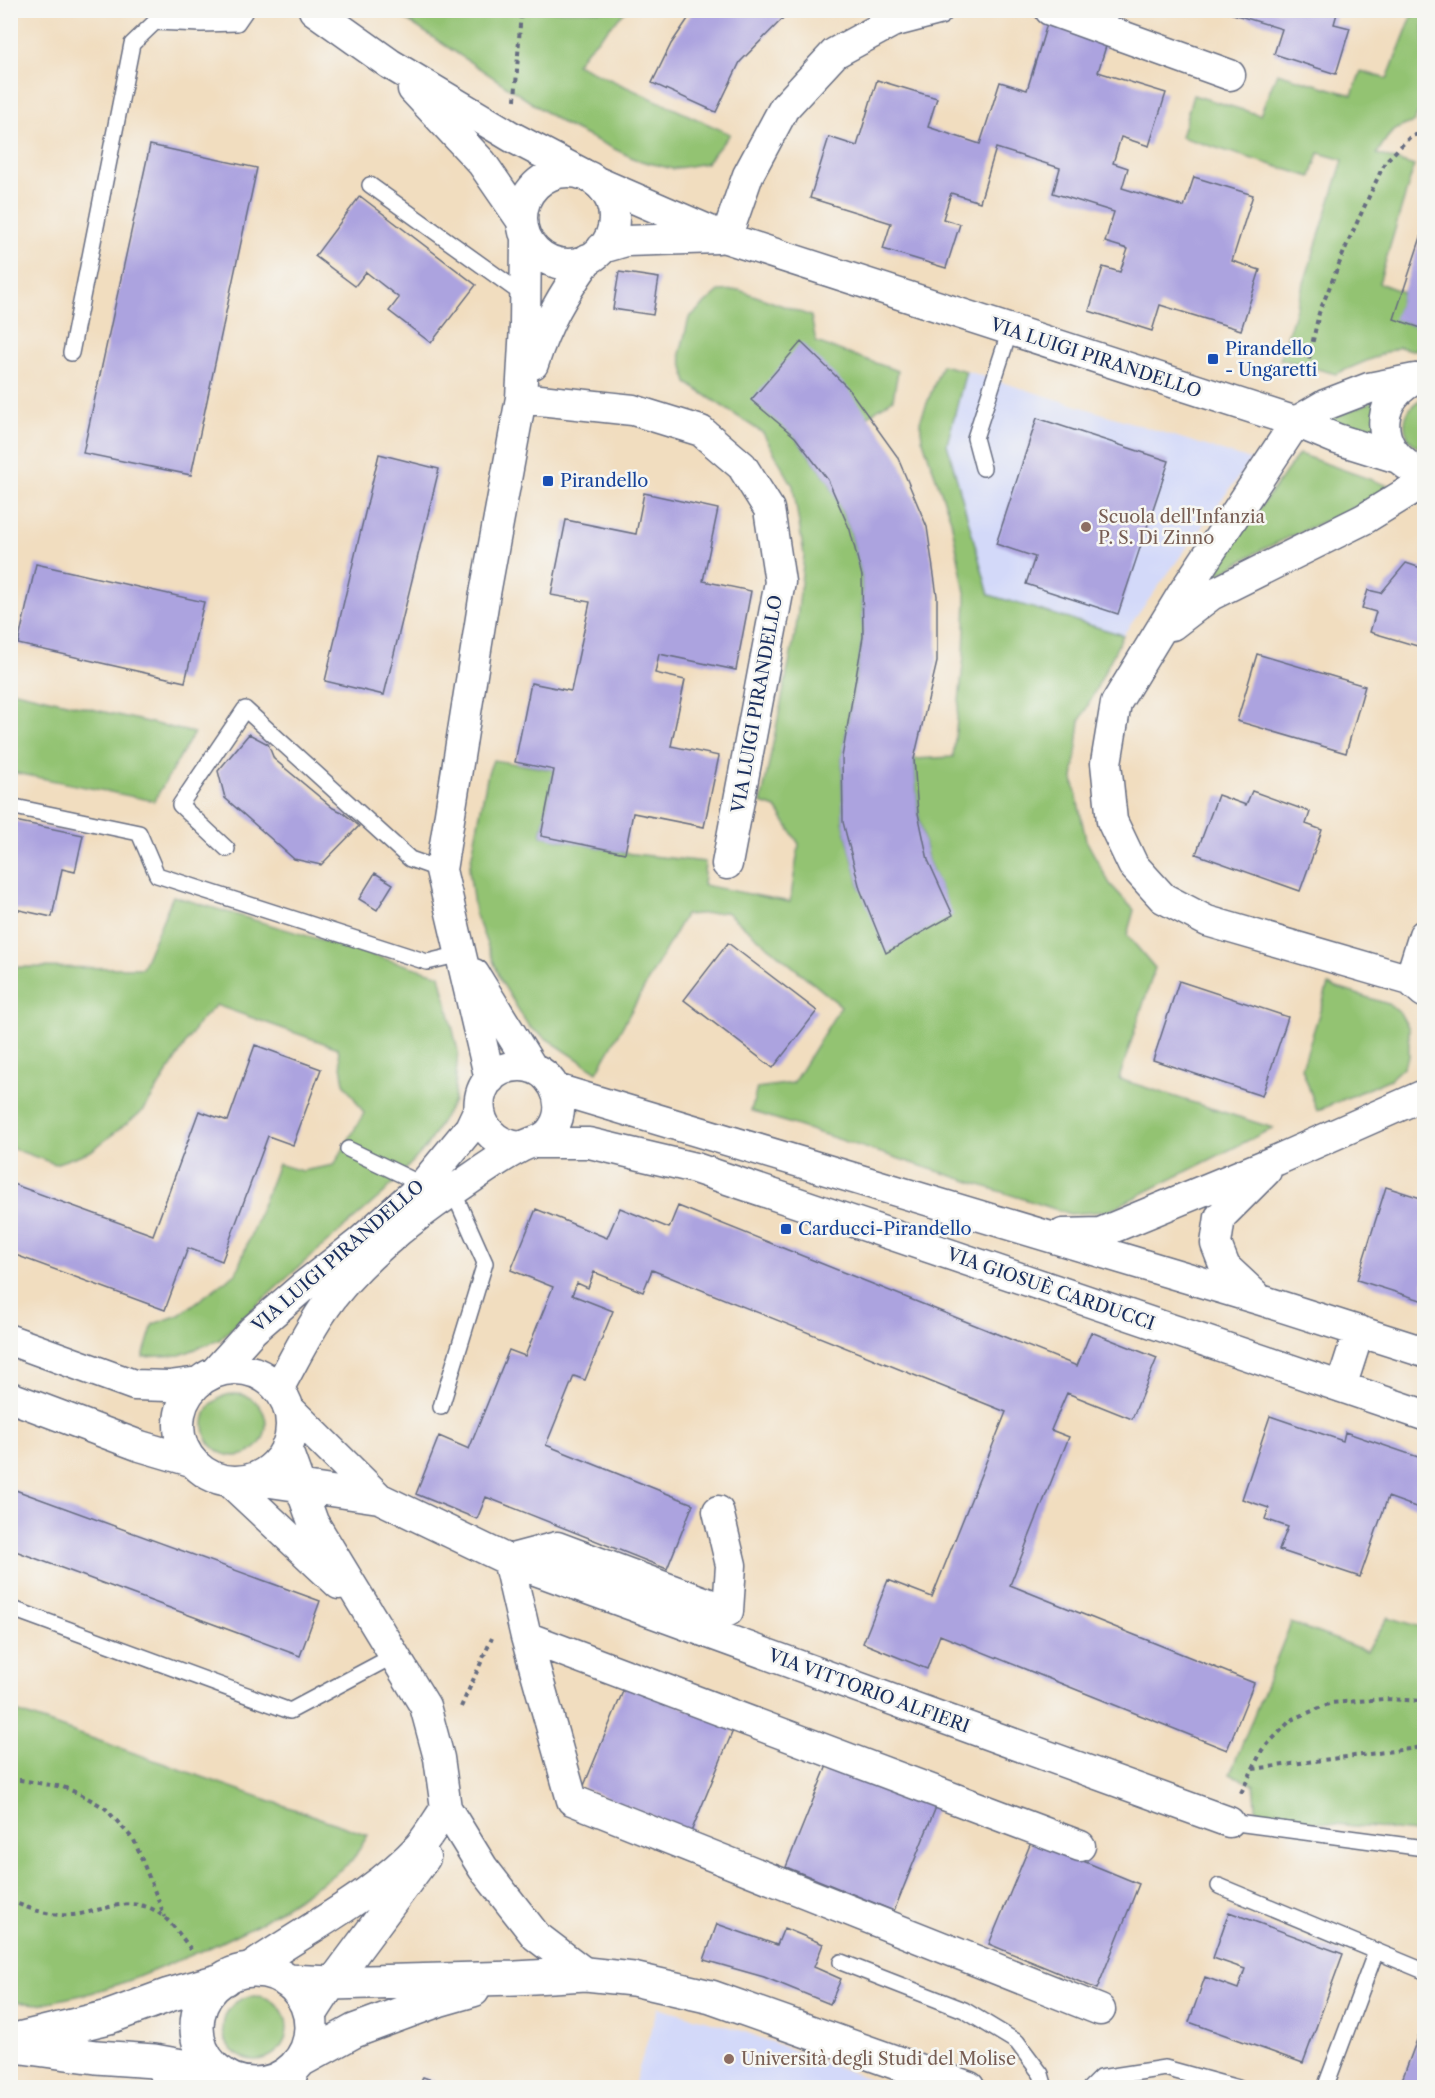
<svg xmlns="http://www.w3.org/2000/svg" width="1435" height="2098" font-family="'Libre Caslon Text',serif">
	<style>
		.built { fill: #d3d9f9 }
		.green { fill: #93c372; stroke: #577968; stroke-width: 1.5 }
		.building { fill: #aca3df }
		.lines { fill: none; stroke-linecap: round; stroke-linejoin: round }
		.lane-casing { stroke: #666c80; stroke-width: 18 }
		.street-casing { stroke: #666c80; stroke-width: 33 }
		.secondary-casing { stroke: #666c80; stroke-width: 36 }
		.path { stroke: #666c80; stroke-width: 4; stroke-dasharray: 4.5 4.5; stroke-linecap: butt }
		.lane { stroke: #fff; stroke-width: 15 }
		.street { stroke: #fff; stroke-width: 30 }
		.secondary { stroke: #fff; stroke-width: 33 }
		.transit-dot { fill: #1a4fb4; stroke: #f6f6f2; stroke-width: 2 }
		.education-dot { fill: #8d6e63; stroke: #f6f6f2; stroke-width: 2 }
		.labels { text-anchor: middle; dominant-baseline: central; stroke-width: 5; stroke-linejoin: round; paint-order: stroke }
		.transit-label { font-size: 18px; fill: #164399; stroke: #f6f6f2; text-anchor: start }
		.street-label { font-size: 18px; fill: #1b2f5e; stroke: #f6f6f2 }
		.education-label { font-size: 18px; fill: #785e54; stroke: #f6f6f2; text-anchor: start }
	</style>
	<rect width="100%" height="100%" fill="#f6f6f2"/>
	<filter id="ink" filterUnits="userSpaceOnUse"><feTurbulence type="fractalNoise" baseFrequency=".0167" numOctaves="2"/><feDisplacementMap in="SourceGraphic" scale="12" xChannelSelector="R" yChannelSelector="G"/><feConvolveMatrix kernelMatrix="1 2 1 2 8 2 1 2 1" color-interpolation-filters="sRGB"/></filter>
	<filter id="wash" filterUnits="userSpaceOnUse"><feTurbulence type="fractalNoise" baseFrequency=".008" numOctaves="4" result="noise"/><feDisplacementMap in="SourceGraphic" scale="24" xChannelSelector="R" yChannelSelector="G"/><feGaussianBlur stdDeviation="1.35" result="paint"/><feColorMatrix in="noise" values="0 0 0 0 0 0 0 0 0 0 0 0 0 0 0 0 0 1.4 0 .05"/><feComposite in="paint" operator="in"/></filter>
	<g filter="url(#wash)">
		<rect width="100%" height="100%" fill="#f1ddbf"/>
		<!-- built -->
		<path class="built" d="M 966,371 L 1251,460 L 1123,635 L 989,595 L 947,444 Z
			M 658,2007 L 740,2030 L 891,2087 L 633,2087 Z"/>
		<!-- green -->
		<path class="green" d="M 393,11 L 626,11 L 585,52 L 576,64 L 730,134 L 706,163 L 673,169 L 637,160 L 565,125 Z
			M 1414,11 L 1424,11 L 1424,100 L 1414,122 C 1392,129 1388,134 1377,154 L 1414,166 L 1379,283 L 1403,292 L 1395,319 L 1424,329 L 1424,347 L 1423,349 L 1412,350 L 1399,347 L 1336,374 L 1280,359 L 1343,160 L 1319,153 L 1311,177 L 1181,137 L 1193,95 L 1260,115 L 1277,73 L 1352,95 L 1361,71 L 1387,79 Z
			M 739,290 L 811,316 L 816,342 L 898,371 L 893,399 L 868,416 L 795,437 L 828,480 L 850,530 L 862,575 L 863,637 L 842,757 L 843,822 L 860,889 L 952,915 L 928,860 L 918,813 L 914,759 L 953,757 L 964,655 L 966,598 L 951,520 L 922,438 L 920,421 L 942,365 L 966,371 L 947,444 L 989,595 L 1123,635 L 1080,721 L 1073,779 L 1086,840 L 1110,884 L 1134,910 L 1127,935 L 1155,968 L 1119,1079 L 1273,1128 L 1108,1211 L 1070,1214 L 751,1111 L 757,1088 L 793,1083 L 841,1006 L 726,912 L 685,915 L 597,1072 L 529,1027 L 501,981 L 475,913 L 469,870 L 488,773 L 493,760 L 554,770 L 541,836 L 625,853 L 705,862 L 703,885 L 790,902 L 799,844 L 776,808 L 761,803 L 796,629 L 804,555 L 793,486 L 763,433 L 687,383 L 680,354 L 689,318 L 719,291 Z
			M 1381,398 L 1376,438 L 1324,421 Z
			M 1424,398 L 1424,450 C 1398,441 1399,408 1424,398 Z
			M 1299,454 L 1389,486 L 1382,495 L 1259,551 L 1218,575 L 1215,569 Z
			M 11,690 L 194,733 L 154,801 L 11,772 Z
			M 173,896 L 440,975 L 458,1051 L 454,1101 L 426,1147 L 384,1193 L 301,1265 L 219,1340 L 180,1355 L 143,1357 L 153,1324 L 179,1315 L 236,1273 L 278,1164 L 302,1171 L 334,1165 L 364,1113 L 344,1083 L 338,1048 L 216,1005 L 199,1022 L 144,1110 L 91,1151 L 55,1164 L 11,1148 L 11,967 L 142,968 Z
			M 1328,985 L 1388,1004 L 1400,1013 L 1409,1029 L 1409,1056 L 1403,1067 L 1390,1079 L 1317,1111 L 1302,1068 Z
			M204 1425a31 31 0 1 1 62 0a31 31 0 1 1-62 0Z
			M 1388,1617 L 1424,1628 L 1424,1833 L 1257,1816 L 1254,1784 L 1230,1774 L 1291,1623 L 1367,1651 Z
			M 11,1710 L 368,1835 L 352,1861 L 326,1880 L 258,1924 L 211,1947 L 128,1981 L 91,1993 L 40,2004 L 11,2002 Z
			M223 2028a32 32 0 1 1 64 0a32 32 0 1 1-64 0Z"/>
		<g id="blocks">
			<!-- building -->
			<path class="building" d="M 694,10 L 791,10 L 740,62 L 716,112 L 652,83 L 671,44 Z
				M 1338,10 L 1334,24 L 1350,28 L 1336,74 L 1274,54 L 1282,29 L 1223,11 Z
				M 1047,24 L 1107,43 L 1098,72 L 1166,93 L 1149,146 L 1121,137 L 1113,163 L 1128,168 L 1122,188 L 1184,207 L 1194,177 L 1253,195 L 1232,261 L 1260,270 L 1241,330 L 1160,305 L 1152,331 L 1089,311 L 1103,267 L 1120,272 L 1128,249 L 1105,242 L 1114,212 L 1053,193 L 1060,168 L 996,148 L 980,202 L 951,193 L 943,219 L 960,224 L 946,268 L 883,249 L 891,223 L 810,198 L 829,137 L 857,146 L 877,80 L 937,98 L 928,127 L 980,144 L 1000,82 L 1027,90 Z
				M 150,145 L 257,168 L 191,475 L 83,453 Z
				M 360,196 L 476,285 L 431,343 L 389,311 L 399,298 L 366,272 L 355,286 L 315,256 Z
				M 1424,228 L 1424,329 L 1394,319 Z
				M 619,272 L 659,278 L 653,315 L 613,309 Z
				M 801,342 L 848,388 L 897,456 L 927,527 L 937,596 L 937,662 L 914,759 L 918,813 L 928,860 L 953,915 L 886,953 L 860,889 L 843,822 L 842,757 L 863,637 L 862,576 L 850,530 L 828,480 L 795,437 L 751,400 Z
				M 1037,418 L 1169,461 L 1118,614 L 1026,584 L 1035,557 L 996,544 Z
				M 379,454 L 439,469 L 384,695 L 325,681 Z
				M 644,493 L 718,509 L 703,581 L 751,591 L 736,670 L 659,654 L 655,673 L 685,680 L 671,746 L 719,756 L 704,827 L 633,813 L 625,853 L 541,836 L 554,770 L 515,762 L 531,683 L 571,691 L 590,602 L 551,595 L 566,520 L 636,534 Z
				M 1406,563 L 1424,569 L 1424,648 L 1370,632 L 1376,612 L 1362,608 L 1368,590 L 1381,593 Z
				M 36,564 L 204,602 L 185,682 L 18,644 Z
				M 1257,654 L 1365,686 L 1346,753 L 1237,721 Z
				M 249,734 L 268,744 L 274,759 L 333,808 L 342,812 L 359,826 L 321,865 L 294,859 L 225,798 L 218,771 Z
				M 1252,791 L 1310,812 L 1306,824 L 1322,830 L 1300,891 L 1196,854 L 1218,795 L 1246,805 Z
				M 10,820 L 83,835 L 75,872 L 62,869 L 52,917 L 10,908 Z
				M 375,873 L 393,884 L 377,910 L 359,899 Z
				M 728,943 L 817,1011 L 773,1068 L 684,1000 Z
				M 1179,981 L 1288,1017 L 1262,1096 L 1153,1060 Z
				M 255,1045 L 321,1069 L 293,1145 L 268,1136 L 222,1261 L 188,1248 L 165,1310 L 10,1253 L 10,1183 L 153,1235 L 199,1111 L 228,1121 Z
				M 1386,1187 L 1424,1199 L 1424,1301 L 1357,1280 Z
				M 678,1206 L 1077,1366 L 1091,1332 L 1157,1358 L 1132,1419 L 1067,1393 L 1051,1430 L 1069,1437 L 1010,1585 L 1254,1683 L 1227,1750 L 940,1635 L 927,1669 L 863,1643 L 888,1580 L 932,1597 L 1006,1412 L 652,1270 L 643,1292 L 594,1272 L 588,1288 L 577,1283 L 572,1295 L 613,1311 L 585,1380 L 574,1376 L 546,1445 L 693,1504 L 667,1569 L 486,1497 L 477,1519 L 416,1494 L 439,1436 L 469,1449 L 509,1350 L 525,1356 L 553,1287 L 511,1270 L 536,1209 L 607,1238 L 620,1208 L 669,1228 Z
				M 1270,1416 L 1343,1441 L 1345,1432 L 1424,1459 L 1424,1510 L 1388,1497 L 1360,1577 L 1279,1550 L 1288,1527 L 1265,1519 L 1269,1508 L 1242,1499 Z
				M 10,1488 L 320,1601 L 300,1656 L 10,1549 Z
				M 626,1684 L 734,1728 L 691,1832 L 583,1788 Z
				M 828,1763 L 936,1807 L 894,1911 L 786,1867 Z
				M 1032,1840 L 1139,1884 L 1097,1989 L 989,1944 Z
				M 1229,1912 L 1343,1954 L 1303,2063 L 1189,2022 L 1205,1977 L 1238,1989 L 1245,1969 L 1213,1958 Z
				M 717,1924 L 777,1945 L 784,1928 L 823,1944 L 814,1967 L 841,1979 L 830,2004 L 764,1977 L 704,1960 Z
				M 1424,2021 L 1424,2088 L 1399,2088 Z
				M 423,2077 L 452,2087 L 452,2088 L 419,2088 Z"/>
		</g>
	</g>
	<g filter="url(#ink)">
		<use href="#blocks" fill-opacity="0" stroke="#666c80" stroke-width="1.5"/>
		<g class="lines">
			<!-- lane casing -->
			<g class="lane-casing">
				<path id="lane" d="M 370,185 L 526,297
					M 71,353 L 132,44 L 155,22 L 201,24 L 237,23 L 246,10
					M 983,468 L 975,438 L 1010,330
					M 10,806 L 139,833 L 157,875 L 427,962 L 461,954
					M 227,849 L 180,805 L 245,709 L 410,859 L 441,870
					M 348,1149 L 423,1185
					M 441,1407 L 485,1263 L 453,1191
					M 10,1608 L 290,1711 L 395,1655
					M 1229,1822 L 1424,1848
					M 1219,1886 L 1424,1971
					M 841,1962 L 964,2010 L 1017,2042 L 1041,2074 L 1045,2088
					M 1090,2088 L 1100,2078 L 1165,2068 L 1238,2088
					M 1325,2088 L 1376,1951"/>
			</g>
			<!-- street casing -->
			<g class="street-casing">
				<path id="street" d="M 314,10 L 390,64 L 512,137 L 583,174
					M 1050,10 L 1230,75
					M 413,89 L 482,163 L 522,221
					M522 218a46 46 0 1 1 92 0a46 46 0 1 1-92 0Z
					M 597,182 L 726,238 L 1296,422 L 1337,439 L 1398,458
					M 726,238 L 748,175 L 784,108 L 835,53 L 892,22 L 938,10
					M 602,248 L 626,241 L 718,238
					M 533,364 C 547,321 562,296 588,259
					M 1415,379 L 1369,388 L 1325,405 L 1296,422 L 1183,593 L 1116,703 L 1106,763 L 1112,821 L 1133,865 L 1163,898 L 1207,921 L 1410,980 L 1424,992
					M 521,398 L 633,410 L 701,431 L 742,466 L 769,509 L 780,582 L 727,864
					M 1407,465 C 1373,440 1378,397 1416,379
					M 1172,625 L 1211,595 L 1364,519 L 1424,482
					M 474,974 L 532,1068
					M 1410,980 L 1424,935
					M 490,1079 L 441,870 L 484,599 L 521,398 L 525,325 L 526,238
					M 556,1089 L 1261,1300 L 1424,1352
					M 536,1143 L 589,1143 L 695,1168 L 1424,1415
					M 1063,1234 L 1100,1233 L 1277,1160 L 1424,1095
					M 1255,1295 L 1225,1267 L 1216,1244 L 1220,1217 L 1266,1171
					M 10,1340 L 134,1385 L 169,1386 L 199,1382
					M179 1425a56 56 0 1 1 112 0a56 56 0 1 1-112 0Z
					M 215,1372 L 253,1330 L 304,1286 L 359,1243 L 423,1185 L 470,1128 L 479,1109
					M 1341,1387 L 1359,1331
					M 278,1389 C 293,1362 306,1335 323,1310 C 354,1264 409,1220 454,1190 C 475,1176 497,1159 519,1148 C 532,1141 545,1141 553,1128 C 570,1102 550,1065 519,1066 C 466,1068 466,1143 521,1147
					M 10,1397 L 140,1446 L 191,1461
					M 288,1408 L 379,1498
					M 286,1447 L 313,1522 L 425,1706 L 439,1758 L 446,1808 L 483,1868 L 536,1936 L 586,1974
					M 250,1479 L 379,1498 L 508,1560 L 1229,1822
					M 229,1481 L 339,1584
					M 508,1560 L 526,1637 L 1080,1846
					M 508,1560 L 557,1547 L 728,1611 L 731,1565 L 718,1511
					M 526,1637 L 572,1800 L 1100,2010
					M 246,1971 C 301,1932 374,1896 419,1847 C 429,1835 437,1821 446,1808
					M 310,2017 L 332,1983 L 425,1858
					M 154,2061 L 182,2088
					M 290,2071 L 292,2088
					M 236,2081 L 237,2088"/>
			</g>
			<!-- secondary casing -->
			<g class="secondary-casing">
				<path id="secondary" d="M197 2027a57 57 0 1 1 114 0a57 57 0 1 1-114 0Z
					M 287,1981 L 332,1983 L 516,1978 L 586,1974 L 633,1979 L 711,1997 L 968,2088
					M 10,2041 L 109,2017 L 169,1995 L 225,1979
					M 15,2046 L 96,2057 L 154,2061 L 221,2073
					M 301,2060 L 354,2031 L 438,2000 L 473,1990"/>
			</g>
			<!-- path -->
			<path class="path" d="M 515,100 L 521,10
				M 1305,377 L 1319,313 L 1348,242 L 1385,162 L 1411,136 L 1424,133
				M 461,1707 L 492,1638
				M 1253,1769 L 1424,1747
				M 10,1780 L 20,1780 L 63,1787 L 82,1795 L 105,1808 L 134,1840 L 165,1917
				M 1241,1793 L 1262,1750 L 1291,1720 L 1331,1703 L 1384,1699 L 1424,1701
				M 10,1901 C 26,1907 43,1914 60,1915 C 89,1918 118,1897 147,1907 C 167,1913 181,1937 193,1952"/>
			<!-- lane -->
			<use href="#lane" class="lane"/>
			<!-- street -->
			<use href="#street" class="street"/>
			<!-- secondary -->
			<use href="#secondary" class="secondary"/>
		</g>
	</g>
	<!-- markers -->
	<g class="transit-dot">
		<rect x="1207" y="353" width="12" height="12" rx="3"/>
		<rect x="542" y="475" width="12" height="12" rx="3"/>
		<rect x="780" y="1223" width="12" height="12" rx="3"/>
	</g>
	<g class="education-dot">
		<circle cx="1086" cy="527" r="6"/>
		<circle cx="729" cy="2059" r="6"/>
	</g>
	<g class="labels">
		<!-- transit labels -->
		<g class="transit-label">
			<text x="1225" y="349">Pirandello<tspan x="1225" dy="21">- Ungaretti</tspan></text>
			<text x="560" y="481">Pirandello</text>
			<text x="798" y="1229">Carducci-Pirandello</text>
		</g>
		<!-- street labels -->
		<g class="street-label">
			<text transform="translate(1096 358) rotate(18)">VIA LUIGI PIRANDELLO</text>
			<text transform="translate(757 704) rotate(-80)">VIA LUIGI PIRANDELLO</text>
			<text transform="translate(338 1256) rotate(-41)">VIA LUIGI PIRANDELLO</text>
			<text transform="translate(1051 1289) rotate(19)">VIA GIOSUÈ CARDUCCI</text>
			<text transform="translate(869 1691) rotate(20)">VIA VITTORIO ALFIERI</text>
		</g>
		<!-- education labels -->
		<g class="education-label">
			<text x="1098" y="517">Scuola dell'Infanzia<tspan x="1098" dy="21">P. S. Di Zinno</tspan></text>
			<text x="741" y="2059">Università degli Studi del Molise</text>
		</g>
	</g>
	<!-- margin -->
	<rect width="1435" height="2098" fill="none" stroke="#f6f6f2" stroke-width="36"/>
</svg>
